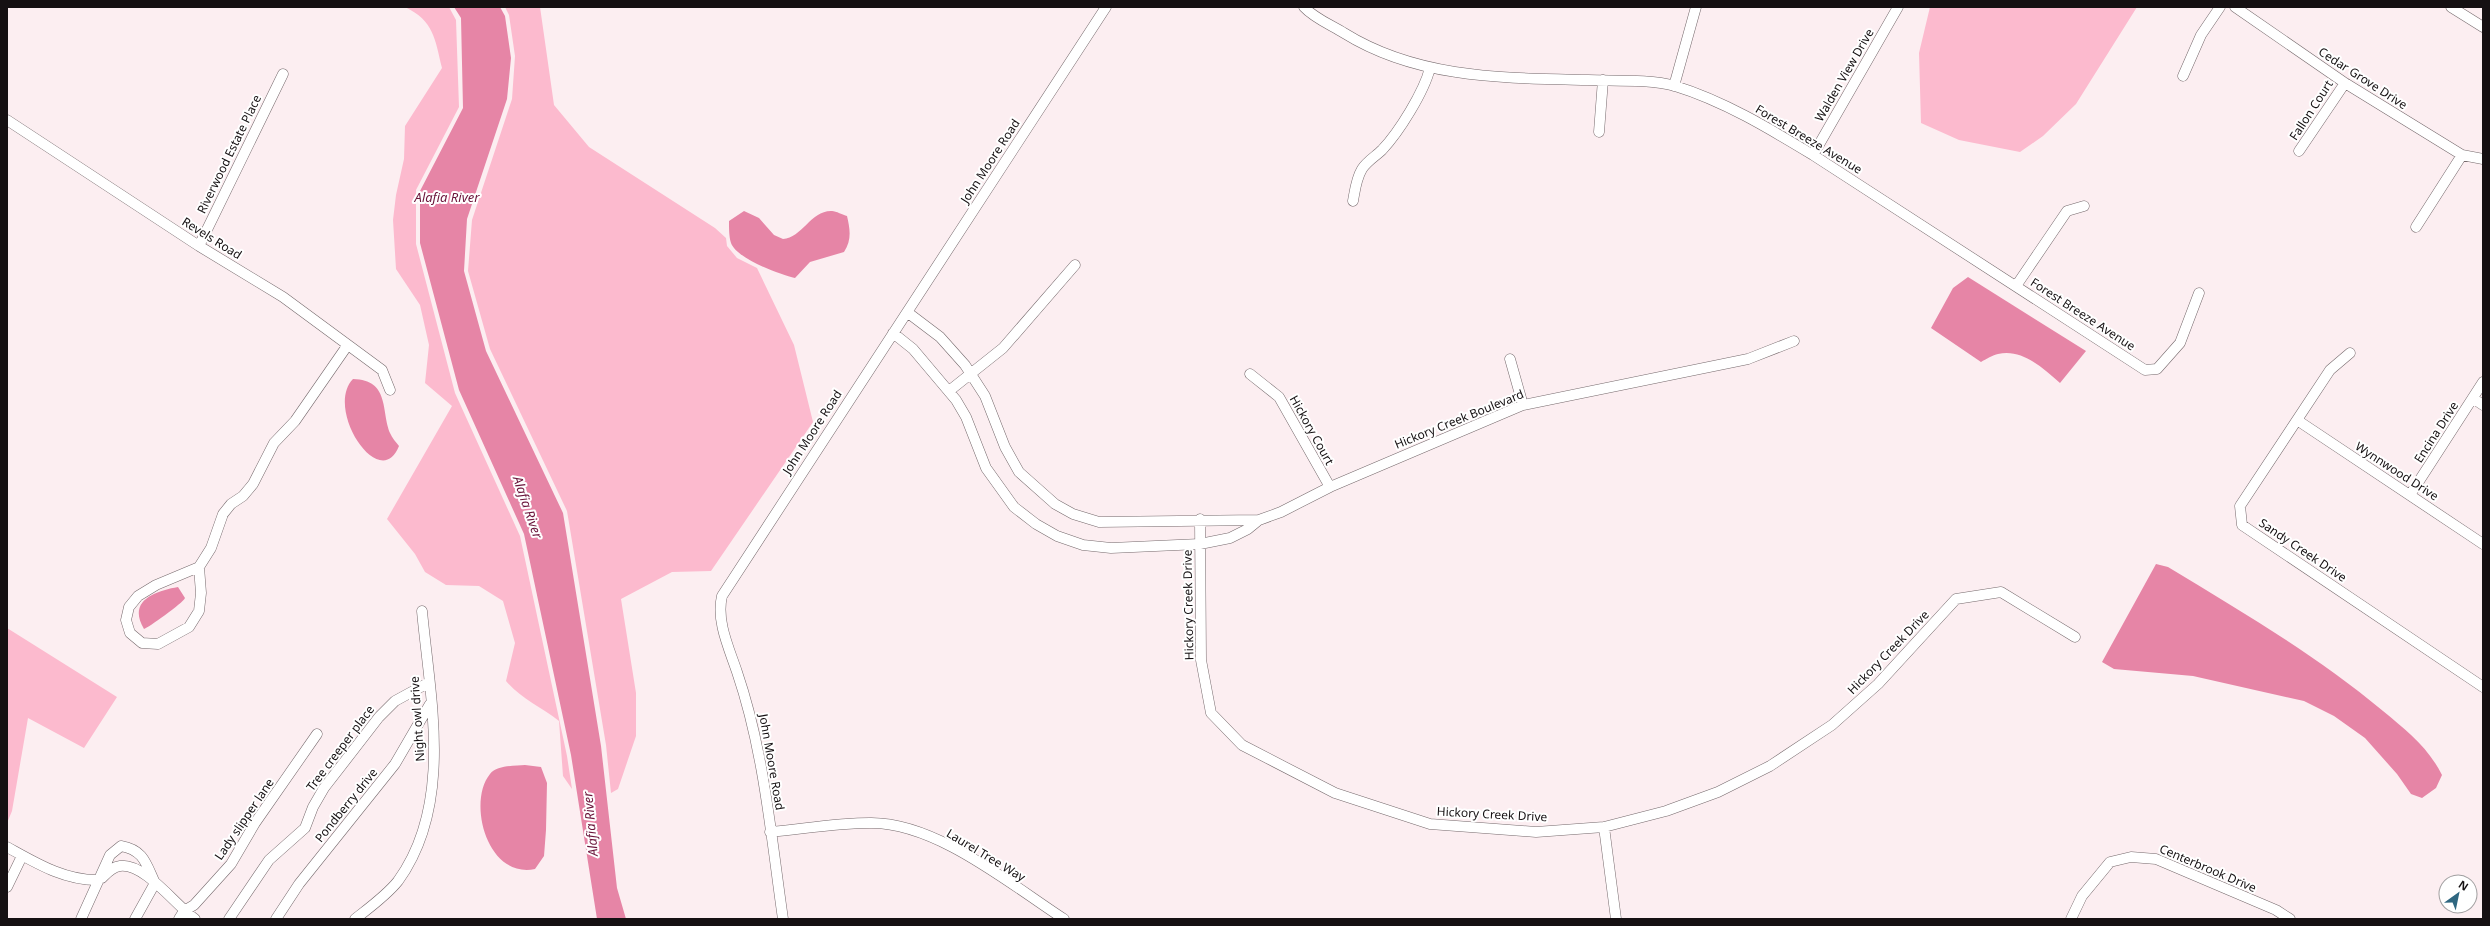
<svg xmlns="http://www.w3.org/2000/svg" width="2490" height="926" font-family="'Noto Sans',sans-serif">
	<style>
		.green { fill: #fcbace }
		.water { fill: #e685a6 }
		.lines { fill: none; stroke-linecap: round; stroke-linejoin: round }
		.minor-casing { stroke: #75696c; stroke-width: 11 }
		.minor { stroke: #fff; stroke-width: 10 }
		.labels { text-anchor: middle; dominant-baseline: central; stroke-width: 4; stroke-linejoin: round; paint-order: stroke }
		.street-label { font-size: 12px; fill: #151012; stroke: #fff }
		.water-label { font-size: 13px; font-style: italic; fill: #6a143a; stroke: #fff }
	</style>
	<rect width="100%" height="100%" fill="#fceef1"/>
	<!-- green -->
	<path class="green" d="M 405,7 L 449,7 L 456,20 L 459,107 L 416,190 L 416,244 L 455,393 L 520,536 L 567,756 L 572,789 L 563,776 L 559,721 C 541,707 520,698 506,681 L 515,643 L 503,601 L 479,586 L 446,585 L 425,572 L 415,554 L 387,519 L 452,406 L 425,383 L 429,345 L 420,305 L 396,269 L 393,220 L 396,195 L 404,159 L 405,126 L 442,68 C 435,39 434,21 405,7 Z
		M 505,7 L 540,7 L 554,105 L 589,147 L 715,228 L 726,238 L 727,246 L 737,258 L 757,268 L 794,345 L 813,422 L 711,571 L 672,572 L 621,599 L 636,693 L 636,736 L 618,789 L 611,793 L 606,745 L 567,511 L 490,349 L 468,271 L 472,220 L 512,99 L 515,56 L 509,15 Z
		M 1930,7 L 2137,7 L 2076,104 L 2043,136 L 2020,152 L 1959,140 L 1921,123 L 1919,53 Z
		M 7,628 L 117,697 L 84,748 L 28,718 L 12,811 L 7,823 Z"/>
	<!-- water -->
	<path class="water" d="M 454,7 L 500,7 L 505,16 L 511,58 L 507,99 L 467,219 L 464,271 L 486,351 L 563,513 L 601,746 L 617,888 L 626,919 L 597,919 L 571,755 L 524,534 L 459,390 L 420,243 L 420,191 L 463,108 L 461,18 Z
		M 744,211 L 759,218 L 774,235 L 783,239 C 802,238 811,210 832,211 C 836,211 843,215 847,216 C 850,229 852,240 844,252 L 810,262 L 795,278 C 779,274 737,259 731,243 C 729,237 729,228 729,221 Z
		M 1968,277 L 2086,351 L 2060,383 C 2044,369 2022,348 1998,354 C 1993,355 1986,359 1981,362 L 1931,328 L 1953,288 Z
		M 353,379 C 390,380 381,411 390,433 C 392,438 396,442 399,446 C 380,494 324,409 353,379 Z
		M 2156,564 L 2168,567 C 2242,612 2316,655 2383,711 C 2406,730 2428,747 2442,775 L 2436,788 L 2422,798 L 2411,794 L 2397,774 L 2365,738 L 2334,716 L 2304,701 L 2193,676 L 2114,669 L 2102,662 Z
		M 178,587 L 185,598 C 183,603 148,628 144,629 C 127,601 155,591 178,587 Z
		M 525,765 L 541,767 L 547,783 L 546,830 L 544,856 L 535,869 C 487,879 467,802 490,774 C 497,765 515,766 525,765 Z"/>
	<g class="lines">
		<!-- minor casing -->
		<g class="minor-casing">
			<path id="minor" d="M 1304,7 C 1314,18 1331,25 1344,33 C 1418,79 1504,78 1588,80 C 1614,81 1650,79 1675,86 C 1724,101 1770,129 1813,155 L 2145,370 L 2157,369 L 2180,343 L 2199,293
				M 2235,7 L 2345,83 L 2462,155 L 2483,159
				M 2451,7 L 2483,27
				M 2183,76 L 2201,35 L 2220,7
				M 1674,86 L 1696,7
				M 7,120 L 199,246 L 283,297 L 382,370 L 390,390
				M 1599,132 L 1603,80
				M 2299,151 L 2345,83
				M 1813,155 L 1898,7
				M 1353,201 C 1355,190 1356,179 1362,169 C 1367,161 1376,156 1382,150 C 1399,132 1424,92 1430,68
				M 2416,227 L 2462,155
				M 199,246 L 283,74
				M 2016,286 L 2067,211 L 2084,206
				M 907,312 L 940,337 L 965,365 L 985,396 L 1005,447 L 1019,472 L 1055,504 L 1073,514 L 1099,522 L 1259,520
				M 893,333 L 913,349 L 956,400 L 966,417 L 986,468 L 1014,507 L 1036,524 L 1057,536 L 1083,545 L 1111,548 L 1200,544 L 1230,538 L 1248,529 L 1259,520 L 1281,512 L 1330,487 L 1523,405 L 1748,359 L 1794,341
				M 2350,353 L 2330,370 L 2240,506 L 2242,525 L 2483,687
				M 1510,359 L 1523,405
				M 1250,374 L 1279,397 L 1330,487
				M 949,391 L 1003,348 L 1075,265
				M 2474,399 L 2483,405
				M 2297,420 L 2483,544
				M 2410,495 L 2483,382
				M 1200,519 L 1201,660 L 1211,713 L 1242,745 L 1335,793 L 1430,824 L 1536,832 L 1604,827 L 1666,811 L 1718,792 L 1770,766 L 1832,725 L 1878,684 L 1956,599 L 2001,592 L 2075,637
				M 199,567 L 201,593 L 199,611 L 189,627 L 158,644 L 142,643 L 130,633 L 126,620 L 129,607 L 138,596 L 156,585 L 199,567 L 211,548 L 223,514 L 231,504 L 243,496 L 253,484 L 274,443 L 295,421 L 347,346
				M 1604,827 L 1616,919
				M 770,832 C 803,829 837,823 870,823 C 936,822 1010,884 1064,919
				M 7,847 C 36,863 65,881 99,880
				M 102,878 C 107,873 112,867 120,866 C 145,863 175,905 195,919
				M 7,887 L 22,856
				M 81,919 L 110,855 L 121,846 C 144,850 146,864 155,883
				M 135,919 L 155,883
				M 179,919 L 184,911 L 194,905 L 231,864 L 255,823 L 317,734
				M 229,919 L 269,860 L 305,828 L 313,807 L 324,788 L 379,717 L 395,701 L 428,683
				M 276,919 L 299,884 L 395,764 L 430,704
				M 355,919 C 369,908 387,895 398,881 C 454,804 430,698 422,611
				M 783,919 C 771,836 764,751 737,672 C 729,648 716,621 722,596 L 1106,7
				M 2071,919 L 2082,896 L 2110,862 L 2131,857 L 2156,859 L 2276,910 L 2290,919"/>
		</g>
		<!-- minor -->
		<use href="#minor" class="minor"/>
	</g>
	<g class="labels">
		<!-- street labels -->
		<g class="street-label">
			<text transform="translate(1844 75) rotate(-60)">Walden View Drive</text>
			<text transform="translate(2363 78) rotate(33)">Cedar Grove Drive</text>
			<text transform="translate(2311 110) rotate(-57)">Fallon Court</text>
			<text transform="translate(1809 139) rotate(31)">Forest Breeze Avenue</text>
			<text transform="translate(229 154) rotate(-64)">Riverwood Estate Place</text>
			<text transform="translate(990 161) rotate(-57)">John Moore Road</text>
			<text transform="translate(212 238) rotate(32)">Revels Road</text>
			<text transform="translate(2083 314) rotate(33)">Forest Breeze Avenue</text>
			<text transform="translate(1459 419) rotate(-22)">Hickory Creek Boulevard</text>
			<text transform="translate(1312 430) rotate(61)">Hickory Court</text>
			<text transform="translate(812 432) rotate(-57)">John Moore Road</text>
			<text transform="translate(2436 432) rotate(-57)">Encina Drive</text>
			<text transform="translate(2397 471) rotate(33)">Wynnwood Drive</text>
			<text transform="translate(2303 550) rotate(34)">Sandy Creek Drive</text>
			<text transform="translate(1188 605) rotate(-91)">Hickory Creek Drive</text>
			<text transform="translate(1888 652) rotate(-46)">Hickory Creek Drive</text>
			<text transform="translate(417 719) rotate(-94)">Night owl drive</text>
			<text transform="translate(340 748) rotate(-53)">Tree creeper place</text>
			<text transform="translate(772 762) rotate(80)">John Moore Road</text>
			<text transform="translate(346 805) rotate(-51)">Pondberry drive</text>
			<text transform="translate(1492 814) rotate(3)">Hickory Creek Drive</text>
			<text transform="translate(244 819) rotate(-56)">Lady slipper lane</text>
			<text transform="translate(986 855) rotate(31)">Laurel Tree Way</text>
			<text transform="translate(2208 868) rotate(23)">Centerbrook Drive</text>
		</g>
		<!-- water labels -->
		<g class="water-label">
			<text x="447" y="197">Alafia River</text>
			<text transform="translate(528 507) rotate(71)">Alafia River</text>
			<text transform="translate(590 824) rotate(-95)">Alafia River</text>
		</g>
	</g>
	<!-- border -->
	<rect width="2490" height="926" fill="none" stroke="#151012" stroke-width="16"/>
	<!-- north arrow -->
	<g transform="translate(2458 894) rotate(33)"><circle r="19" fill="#ffffff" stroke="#a19fa0"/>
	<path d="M0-3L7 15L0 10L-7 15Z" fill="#2f6781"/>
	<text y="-6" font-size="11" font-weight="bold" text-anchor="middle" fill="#151012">N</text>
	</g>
</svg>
